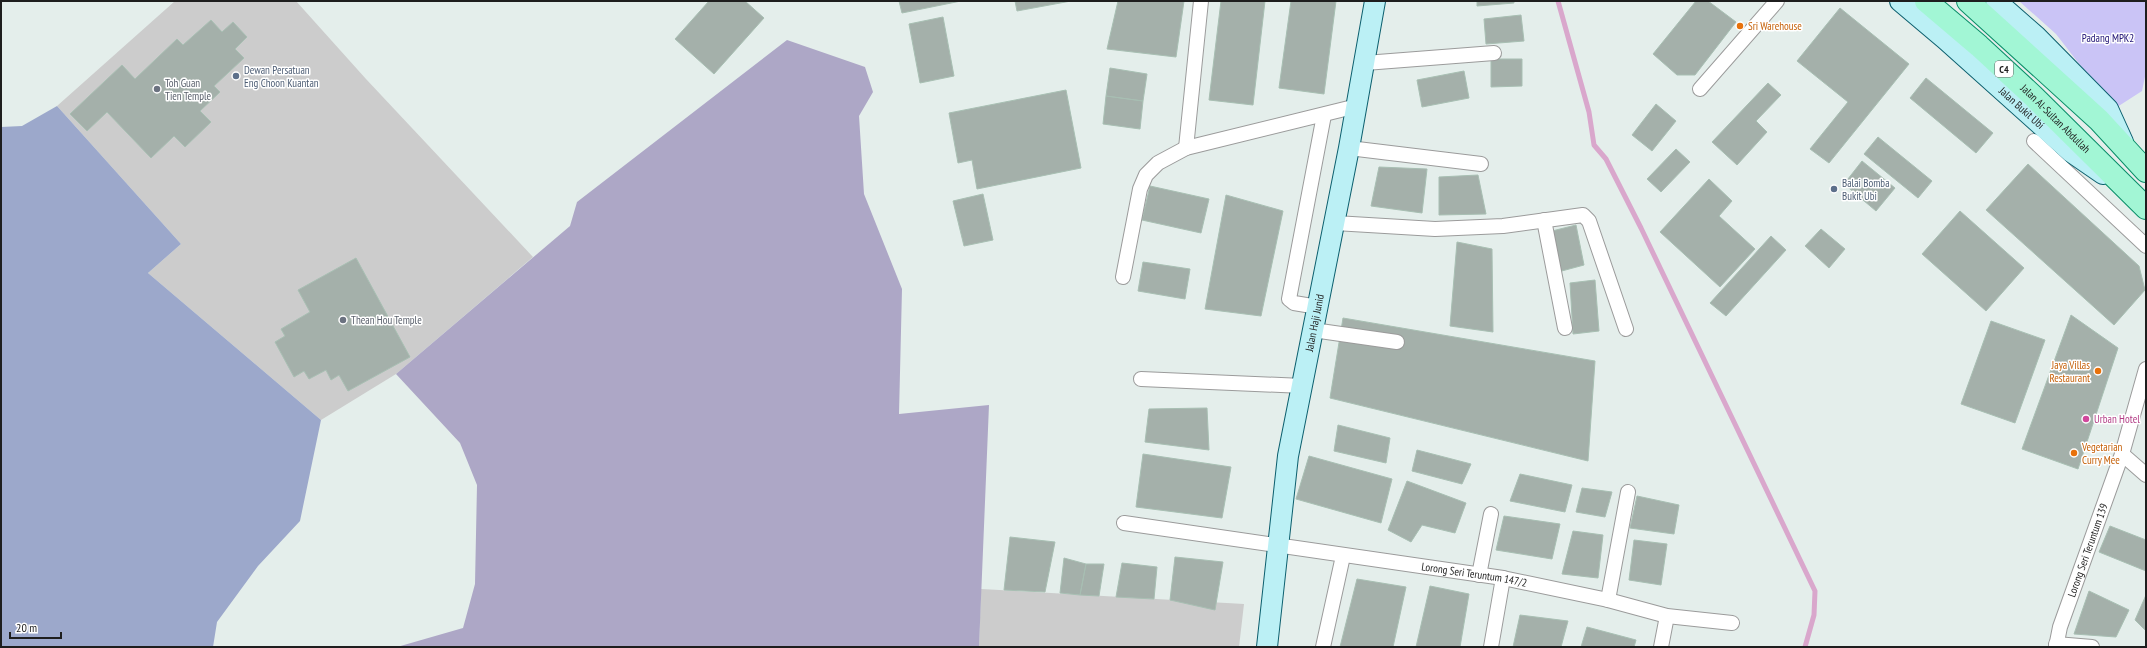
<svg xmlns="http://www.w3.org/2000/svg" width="2147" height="648" font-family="'PT Sans Narrow',sans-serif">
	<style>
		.religious { fill: #ccc }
		.forest { fill: #9ca8cb }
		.cemetery { fill: #ada7c6 }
		.park { fill: #cac4f6 }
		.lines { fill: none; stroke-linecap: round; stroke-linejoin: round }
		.stream { stroke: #d9a7cc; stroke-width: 5 }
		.building { fill: #a4b0aa; stroke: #a8bfb3 }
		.street-casing { stroke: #9b9b9b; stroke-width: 16 }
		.secondary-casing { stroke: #0c5f6e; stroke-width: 22 }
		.primary-casing { stroke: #098e68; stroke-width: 24 }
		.street { stroke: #fff; stroke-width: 14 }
		.secondary { stroke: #bbf0f5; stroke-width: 20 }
		.primary { stroke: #a2f6d5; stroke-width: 22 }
		.food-dot { fill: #e8710a; stroke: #fff; stroke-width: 1.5 }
		.service-dot { fill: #5c6f8a; stroke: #fff; stroke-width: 1.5 }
		.worship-dot { fill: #6b7280; stroke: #fff; stroke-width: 1.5 }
		.hotel-dot { fill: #d1479c; stroke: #fff; stroke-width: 1.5 }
		.labels { text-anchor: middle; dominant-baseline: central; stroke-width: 3; stroke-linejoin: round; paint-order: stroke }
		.shield { fill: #fff; stroke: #626262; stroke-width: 1 }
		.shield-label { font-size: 10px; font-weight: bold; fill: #1e1e1e }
		.food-label { font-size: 11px; fill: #c56008; stroke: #fff; text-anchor: start }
		.park-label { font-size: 11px; fill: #1f1275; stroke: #fff }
		.service-label { font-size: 11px; fill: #4e5e75; stroke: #fff; text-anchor: start }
		.worship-label { font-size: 11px; fill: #5b616d; stroke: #fff; text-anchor: start }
		.street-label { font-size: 11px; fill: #1e1e1e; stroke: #fff }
		.hotel-label { font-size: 11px; fill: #b23c85; stroke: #fff; text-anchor: start }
	</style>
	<rect width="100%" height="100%" fill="#e4eeeb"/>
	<!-- religious -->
	<path class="religious" d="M 175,1 L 296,1 L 366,79 L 533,257 L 396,374 L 321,420 L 148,273 L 181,244 L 57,106 Z
		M 981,589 L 1244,604 L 1239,647 L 979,647 Z"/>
	<!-- forest -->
	<path class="forest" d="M 57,106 L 181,244 L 148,273 L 321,420 L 300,521 L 258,566 L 217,622 L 213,647 L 1,647 L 1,127 L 22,126 Z"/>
	<!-- cemetery -->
	<path class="cemetery" d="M 787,40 L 865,67 L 873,92 L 859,116 L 864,194 L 902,289 L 899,414 L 989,405 L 979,647 L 397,647 L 463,628 L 475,584 L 477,485 L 460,443 L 396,374 L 570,226 L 577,202 Z"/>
	<!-- park -->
	<path class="park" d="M 2019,1 L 2146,1 L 2146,72 L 2142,91 L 2114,109 L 2056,34 Z"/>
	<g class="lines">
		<!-- stream -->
		<path class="stream" d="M 1558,1 L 1589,112 L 1594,145 L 1606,159 L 1641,228 L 1815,591 L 1814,615 L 1805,647"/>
	</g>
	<!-- building -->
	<path class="building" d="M 709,1 L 745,1 L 764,18 L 714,74 L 675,39 Z
		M 899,1 L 961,1 L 902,13 Z
		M 1015,1 L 1071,1 L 1017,11 Z
		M 1118,1 L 1184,1 L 1176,57 L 1107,49 Z
		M 1221,1 L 1265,1 L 1253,105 L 1209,100 Z
		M 1291,1 L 1336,1 L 1324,94 L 1279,88 Z
		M 1477,1 L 1514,1 L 1514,3 L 1477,6 Z
		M 1696,1 L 1708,1 L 1736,22 L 1695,75 L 1677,75 L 1653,54 Z
		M 1840,8 L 1909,64 L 1829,163 L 1810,149 L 1848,102 L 1797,61 Z
		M 1521,15 L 1524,41 L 1486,44 L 1484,19 Z
		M 943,17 L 954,76 L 920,83 L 909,24 Z
		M 211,20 L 222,32 L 233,22 L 247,37 L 235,49 L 244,58 L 214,86 L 220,92 L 200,111 L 211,122 L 185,147 L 174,136 L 151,158 L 107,112 L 87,131 L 70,114 L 122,65 L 135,79 L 177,39 L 183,45 Z
		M 1491,59 L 1522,59 L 1522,86 L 1491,87 Z
		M 1110,68 L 1147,74 L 1143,101 L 1106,96 Z
		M 1464,71 L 1469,98 L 1422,107 L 1417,80 Z
		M 1926,78 L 1993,133 L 1976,153 L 1910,98 Z
		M 1768,83 L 1781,95 L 1756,121 L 1767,132 L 1737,165 L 1712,142 Z
		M 1066,90 L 1081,168 L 977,189 L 972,160 L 958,163 L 949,113 Z
		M 1106,96 L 1143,101 L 1140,129 L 1103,124 Z
		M 1656,104 L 1676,121 L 1652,151 L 1632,135 Z
		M 1878,137 L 1932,181 L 1918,198 L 1864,154 Z
		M 1676,149 L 1690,162 L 1661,192 L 1647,179 Z
		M 1862,161 L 1895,188 L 1876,211 L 1844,184 Z
		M 2028,164 L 2139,266 L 2145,290 L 2114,325 L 1986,210 Z
		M 1379,167 L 1427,169 L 1422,213 L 1371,206 Z
		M 1478,175 L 1486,214 L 1439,215 L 1439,177 Z
		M 1709,179 L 1732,201 L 1719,216 L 1755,249 L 1720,287 L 1660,232 Z
		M 1150,186 L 1209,199 L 1201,233 L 1142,220 Z
		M 983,194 L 993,240 L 964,246 L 953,201 Z
		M 1226,195 L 1283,211 L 1261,316 L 1205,309 Z
		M 1960,211 L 2024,268 L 1986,311 L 1922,254 Z
		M 1576,225 L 1584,265 L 1558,272 L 1548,232 Z
		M 1821,229 L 1845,249 L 1829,268 L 1805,246 Z
		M 1771,236 L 1786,250 L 1726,316 L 1710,303 Z
		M 1457,242 L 1492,249 L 1493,332 L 1450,326 Z
		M 356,258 L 410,357 L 348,391 L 339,375 L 331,380 L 326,370 L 309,379 L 304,371 L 294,377 L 275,342 L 285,336 L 281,329 L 310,312 L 298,290 Z
		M 1143,262 L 1190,269 L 1185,299 L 1138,291 Z
		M 1595,280 L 1599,331 L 1573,334 L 1570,283 Z
		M 2071,315 L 2118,348 L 2078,469 L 2022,449 Z
		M 1343,318 L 1595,361 L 1588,461 L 1330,398 Z
		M 1991,321 L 2045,340 L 2015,423 L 1961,404 Z
		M 1207,408 L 1209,450 L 1145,442 L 1149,409 Z
		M 1338,425 L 1390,438 L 1386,463 L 1334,451 Z
		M 1417,450 L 1471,464 L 1462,484 L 1412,471 Z
		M 1143,454 L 1231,467 L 1222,518 L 1136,507 Z
		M 1309,456 L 1392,479 L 1381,523 L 1296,499 Z
		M 1520,474 L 1572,485 L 1565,512 L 1510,501 Z
		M 1407,481 L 1466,503 L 1455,533 L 1422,525 L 1411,542 L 1388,530 Z
		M 1582,488 L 1612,492 L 1605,517 L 1576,512 Z
		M 1637,496 L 1679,505 L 1674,534 L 1630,528 Z
		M 1504,516 L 1560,524 L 1552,559 L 1496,550 Z
		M 2110,526 L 2146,540 L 2146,571 L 2099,552 Z
		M 1573,531 L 1603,535 L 1598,578 L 1562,574 Z
		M 1010,537 L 1055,542 L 1045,592 L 1004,590 Z
		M 1634,540 L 1667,544 L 1661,585 L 1629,580 Z
		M 1175,557 L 1223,562 L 1215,610 L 1170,600 Z
		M 1064,558 L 1086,564 L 1080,595 L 1060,593 Z
		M 1122,563 L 1157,567 L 1154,599 L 1116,597 Z
		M 1086,564 L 1104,564 L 1099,596 L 1080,595 Z
		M 1357,579 L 1406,587 L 1393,647 L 1340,647 Z
		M 1430,586 L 1469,594 L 1460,647 L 1416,647 Z
		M 2089,591 L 2129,610 L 2116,637 L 2074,634 Z
		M 2146,595 L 2146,631 L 2135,620 Z
		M 1520,615 L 1568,621 L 1561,647 L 1513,647 Z
		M 1587,627 L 1636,640 L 1634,647 L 1581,647 Z"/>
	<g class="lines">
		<!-- street casing -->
		<g class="street-casing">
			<g id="street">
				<path d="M 1365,63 L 1494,53"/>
				<path d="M 1700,89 L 1777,1"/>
				<path d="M 2034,141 L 2146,246"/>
				<path d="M 1186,148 L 1201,1"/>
				<path d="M 1349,148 L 1481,164"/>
				<path d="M 1544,220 L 1565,328"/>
				<path d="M 1335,223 L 1435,229 L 1503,226 L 1583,215 L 1589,221 L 1626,329"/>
				<path d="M 1123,277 L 1140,189 L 1146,175 L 1158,163 L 1186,148 L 1357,106"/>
				<path d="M 1318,307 L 1294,303 L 1289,299 L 1324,115"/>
				<path d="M 1313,330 L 1397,342"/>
				<path d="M 1141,379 L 1303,386"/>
				<path d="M 2122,454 L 2146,475"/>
				<path id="s1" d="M 1124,523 L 1503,578 L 1608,600 L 1667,616 L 1732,623"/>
				<path d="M 1479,575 L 1491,514"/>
				<path d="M 1608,600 L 1628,492"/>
				<path d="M 2056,644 L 2092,647"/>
				<path d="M 1323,647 L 1343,556"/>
				<path d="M 1491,647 L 1503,578"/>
				<path d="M 1661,647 L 1667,616"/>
				<path id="s2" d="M 2056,647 L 2060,627 L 2122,454 L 2146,369"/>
			</g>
		</g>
		<!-- secondary casing -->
		<g class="secondary-casing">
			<g id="secondary">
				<path id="s3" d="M 1900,1 L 1945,39 L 2071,152 L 2103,174"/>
				<path d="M 1996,1 L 2036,36 L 2108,109 L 2123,142"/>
				<path id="s4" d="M 1267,647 L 1288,456 L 1349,148 L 1375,1"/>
			</g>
		</g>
		<!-- primary casing -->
		<g class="primary-casing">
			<g id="primary">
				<path id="s5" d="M 1926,1 L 1979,46 L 2033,96 L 2146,208"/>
				<path d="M 1968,1 L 2099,120 L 2146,171"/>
			</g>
		</g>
		<!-- street -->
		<use href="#street" class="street"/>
		<!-- secondary -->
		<use href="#secondary" class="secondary"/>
		<!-- primary -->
		<use href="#primary" class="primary"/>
	</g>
	<!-- markers -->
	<g class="food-dot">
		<circle cx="1740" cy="26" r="4"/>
		<circle cx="2098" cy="371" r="4"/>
		<circle cx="2074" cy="453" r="4"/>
	</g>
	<g class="service-dot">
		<circle cx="236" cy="76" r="4"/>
		<circle cx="1834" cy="189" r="4"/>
	</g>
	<g class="worship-dot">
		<circle cx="157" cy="89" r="4"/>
		<circle cx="343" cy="320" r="4"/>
	</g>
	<circle class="hotel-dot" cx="2086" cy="419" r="4"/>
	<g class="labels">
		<!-- shield labels -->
		<rect class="shield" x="1995" y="61" width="18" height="16" rx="3"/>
		<g class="shield-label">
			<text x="2004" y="69">C4</text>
		</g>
		<!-- food labels -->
		<g class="food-label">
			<text x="1748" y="26">Sri Warehouse</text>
			<text x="2090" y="365" text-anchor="end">Jaya Villas<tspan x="2090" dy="13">Restaurant</tspan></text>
			<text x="2082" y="447">Vegetarian<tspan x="2082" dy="13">Curry Mee</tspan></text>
		</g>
		<!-- park labels -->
		<g class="park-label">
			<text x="2108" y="38">Padang MPK2</text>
		</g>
		<!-- service labels -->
		<g class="service-label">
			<text x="244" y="70">Dewan Persatuan<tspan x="244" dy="13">Eng Choon Kuantan</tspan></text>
			<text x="1842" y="183">Balai Bomba<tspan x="1842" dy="13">Bukit Ubi</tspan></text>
		</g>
		<!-- worship labels -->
		<g class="worship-label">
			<text x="165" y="83">Toh Guan<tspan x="165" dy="13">Tien Temple</tspan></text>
			<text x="351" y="320">Thean Hou Temple</text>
		</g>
		<!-- street labels -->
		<g class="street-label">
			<text stroke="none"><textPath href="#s3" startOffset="162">Jalan Bukit Ubi</textPath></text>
			<text stroke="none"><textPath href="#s5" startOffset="175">Jalan Al-Sultan Abdullah</textPath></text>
			<text stroke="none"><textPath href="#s4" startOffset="328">Jalan Haji Junid</textPath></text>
			<text stroke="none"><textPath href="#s2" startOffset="102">Lorong Seri Teruntum 139</textPath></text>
			<text stroke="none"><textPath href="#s1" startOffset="354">Lorong Seri Teruntum 147/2</textPath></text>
		</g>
		<!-- hotel labels -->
		<g class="hotel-label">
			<text x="2094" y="419">Urban Hotel</text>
		</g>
	</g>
	<!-- border -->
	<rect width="2147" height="648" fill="none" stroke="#1e1e1e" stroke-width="4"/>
	<!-- scale -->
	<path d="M10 632v6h51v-6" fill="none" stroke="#1e1e1e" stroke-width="2"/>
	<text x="16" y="632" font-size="12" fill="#1e1e1e" stroke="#ffffff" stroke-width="3" paint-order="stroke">20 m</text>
</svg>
